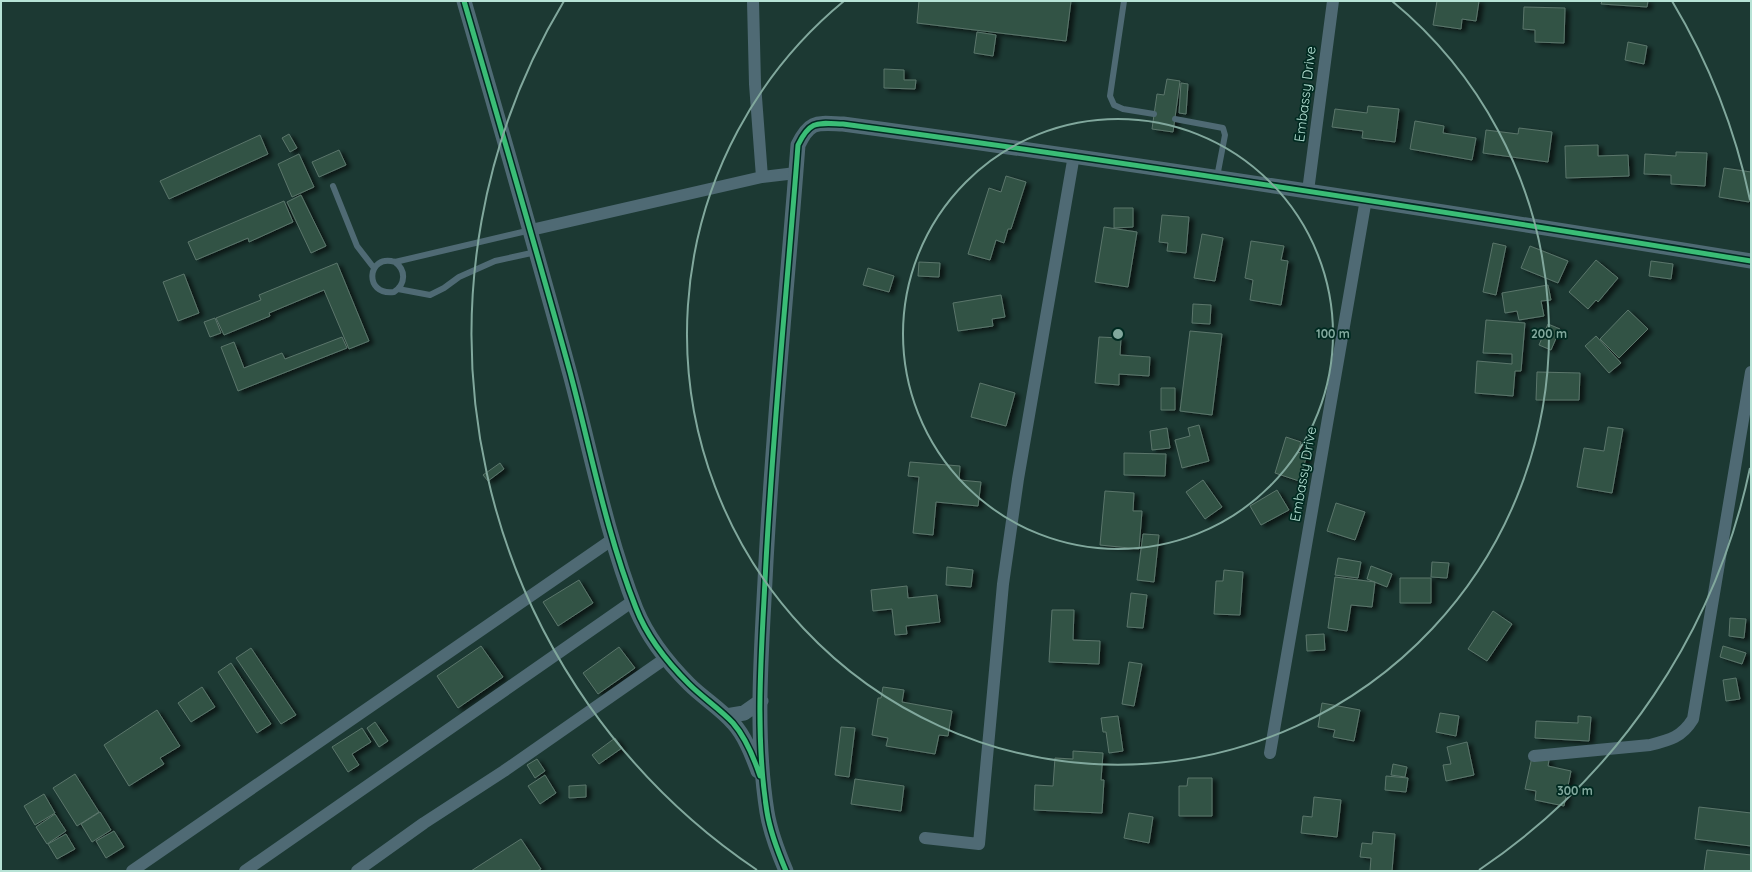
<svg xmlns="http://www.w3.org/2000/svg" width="1752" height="872" font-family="Quicksand,sans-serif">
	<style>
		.building { fill: #315245; stroke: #5b766b; filter: url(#shadow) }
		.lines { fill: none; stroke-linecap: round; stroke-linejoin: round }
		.service { stroke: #4f6a74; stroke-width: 6 }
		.minor { stroke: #4f6a74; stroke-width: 12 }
		.tertiary { stroke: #4f6a74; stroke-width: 15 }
		.cycleway-casing { stroke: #002a21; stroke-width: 8 }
		.cycleway { stroke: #3abd76; stroke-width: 5 }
		.ring { fill: none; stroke: #81a89d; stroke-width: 2 }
		.labels { text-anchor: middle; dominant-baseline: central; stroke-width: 3.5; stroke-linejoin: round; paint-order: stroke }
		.street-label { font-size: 14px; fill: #b7e3d6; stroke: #002a21 }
		.centre { fill: #81a89d; stroke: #002a21; stroke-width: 2 }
		.ring-label { font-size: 12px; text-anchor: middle; font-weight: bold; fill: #81a89d; stroke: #002a21; stroke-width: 3.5; stroke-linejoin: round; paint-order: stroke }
	</style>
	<defs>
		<filter id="shadow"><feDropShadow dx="4.5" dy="2.5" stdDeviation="2" flood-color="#0009"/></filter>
	</defs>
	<rect width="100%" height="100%" fill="#1c3933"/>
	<!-- building -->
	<path class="building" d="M 919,1 L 1071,1 L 1066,41 L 917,23 Z
		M 1437,1 L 1479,1 L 1476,21 L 1462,19 L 1461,29 L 1433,25 Z
		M 1602,1 L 1648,1 L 1647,7 L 1601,4 Z
		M 1524,7 L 1565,8 L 1564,43 L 1535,42 L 1535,30 L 1523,29 Z
		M 977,32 L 996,35 L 993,56 L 974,53 Z
		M 1628,42 L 1647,46 L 1644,64 L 1625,60 Z
		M 884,69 L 904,70 L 904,80 L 916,80 L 915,89 L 884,88 Z
		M 1167,79 L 1180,81 L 1173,132 L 1152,129 L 1157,94 L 1164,95 Z
		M 1181,83 L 1188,84 L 1186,114 L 1179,113 Z
		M 1368,106 L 1399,109 L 1395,142 L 1362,138 L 1363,131 L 1332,127 L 1335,109 L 1367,113 Z
		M 1415,121 L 1444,126 L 1443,133 L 1476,138 L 1472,160 L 1410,149 Z
		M 1519,128 L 1552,132 L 1548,162 L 1483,153 L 1486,130 L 1518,134 Z
		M 289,134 L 297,148 L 290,152 L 282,138 Z
		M 260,135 L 268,154 L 169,199 L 160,181 Z
		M 1598,145 L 1598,156 L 1628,155 L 1629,176 L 1566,178 L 1565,146 Z
		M 339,150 L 346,165 L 319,177 L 312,162 Z
		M 1676,152 L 1707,153 L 1705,186 L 1671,184 L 1671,175 L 1644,174 L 1645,154 L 1676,156 Z
		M 299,154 L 314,187 L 292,197 L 278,164 Z
		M 1724,168 L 1751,172 L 1751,197 L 1749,202 L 1719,197 Z
		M 1006,176 L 1026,182 L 1011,229 L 1008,229 L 1004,243 L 996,240 L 990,260 L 968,254 L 989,188 L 1001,192 Z
		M 301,195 L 326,246 L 311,253 L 287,202 Z
		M 284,201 L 293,222 L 249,242 L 248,238 L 196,260 L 188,242 Z
		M 1114,208 L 1133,208 L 1133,227 L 1114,228 Z
		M 1162,215 L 1189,217 L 1186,253 L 1167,251 L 1168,243 L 1159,242 Z
		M 1104,227 L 1137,232 L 1128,287 L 1095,282 Z
		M 1202,234 L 1223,238 L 1215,281 L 1194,278 Z
		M 1251,241 L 1284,246 L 1281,260 L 1288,261 L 1281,305 L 1250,300 L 1253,280 L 1245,278 Z
		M 1493,243 L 1506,246 L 1496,295 L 1483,292 Z
		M 1530,246 L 1568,261 L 1558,283 L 1521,268 Z
		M 1596,260 L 1618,278 L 1598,302 L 1596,300 L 1588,309 L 1569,292 Z
		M 1651,261 L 1673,264 L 1671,279 L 1649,276 Z
		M 919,262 L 940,263 L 939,277 L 918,276 Z
		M 337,263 L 369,341 L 349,349 L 324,290 L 269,313 L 270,316 L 224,335 L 216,318 L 261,300 L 259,295 Z
		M 868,268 L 894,276 L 889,292 L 863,285 Z
		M 184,274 L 199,313 L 178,321 L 163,282 Z
		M 1548,285 L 1551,300 L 1541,301 L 1544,316 L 1519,320 L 1517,311 L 1505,313 L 1502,293 Z
		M 1001,295 L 1005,317 L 992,319 L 993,326 L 958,331 L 953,303 Z
		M 1193,304 L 1211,305 L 1210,324 L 1192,323 Z
		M 1628,310 L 1648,329 L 1619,358 L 1600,339 Z
		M 215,318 L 221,333 L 210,337 L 204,322 Z
		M 1486,320 L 1525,323 L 1521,371 L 1515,371 L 1513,396 L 1475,393 L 1477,361 L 1512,364 L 1512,354 L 1483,353 Z
		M 1548,324 L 1560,329 L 1551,350 L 1539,345 Z
		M 1190,331 L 1222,334 L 1212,415 L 1180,411 Z
		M 1596,336 L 1621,363 L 1609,373 L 1585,346 Z
		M 342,337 L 347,348 L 238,391 L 221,347 L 234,342 L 244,368 L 282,353 L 285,359 Z
		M 1099,337 L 1121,338 L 1120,355 L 1150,357 L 1149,376 L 1119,374 L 1119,385 L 1095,383 Z
		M 1537,372 L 1580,373 L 1579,400 L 1536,400 Z
		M 980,383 L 1015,393 L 1006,426 L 971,417 Z
		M 1161,388 L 1175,388 L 1175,410 L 1161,410 Z
		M 1199,425 L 1209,461 L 1182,468 L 1175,440 L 1190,436 L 1188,428 Z
		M 1608,427 L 1623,429 L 1612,493 L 1577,487 L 1584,448 L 1604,451 Z
		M 1167,428 L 1170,448 L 1152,450 L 1150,431 Z
		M 1286,437 L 1301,442 L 1298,452 L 1307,455 L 1299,481 L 1275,473 Z
		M 1124,453 L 1166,454 L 1165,476 L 1124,475 Z
		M 910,462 L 960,466 L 959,480 L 981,482 L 978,506 L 936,502 L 933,535 L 913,533 L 919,477 L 908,476 Z
		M 500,463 L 504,469 L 488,481 L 483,475 Z
		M 1203,480 L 1222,507 L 1205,519 L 1186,492 Z
		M 1277,490 L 1289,510 L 1261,525 L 1250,506 Z
		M 1105,491 L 1134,493 L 1133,511 L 1142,511 L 1139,549 L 1100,545 Z
		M 1336,503 L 1365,512 L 1355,540 L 1327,531 Z
		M 1143,534 L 1159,535 L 1154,582 L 1137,580 Z
		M 1338,558 L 1361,562 L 1358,578 L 1335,575 Z
		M 1432,562 L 1449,563 L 1447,578 L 1431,577 Z
		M 1371,566 L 1392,574 L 1387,587 L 1367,579 Z
		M 947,567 L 973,570 L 971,587 L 946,585 Z
		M 1224,570 L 1243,572 L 1240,615 L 1214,614 L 1216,581 L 1223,581 Z
		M 1335,577 L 1375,582 L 1372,607 L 1351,605 L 1347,631 L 1328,628 Z
		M 1400,578 L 1431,578 L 1431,603 L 1400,603 Z
		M 579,580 L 593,603 L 558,626 L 543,602 Z
		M 907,586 L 908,598 L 937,595 L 940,622 L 906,626 L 907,634 L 895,635 L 892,609 L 873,611 L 871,590 Z
		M 1131,593 L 1147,595 L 1143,628 L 1127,627 Z
		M 1052,610 L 1074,610 L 1073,640 L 1100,641 L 1099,664 L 1049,662 Z
		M 1493,611 L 1512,624 L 1487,661 L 1468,649 Z
		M 1730,618 L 1746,619 L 1744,638 L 1729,636 Z
		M 1324,634 L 1325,650 L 1307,651 L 1306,635 Z
		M 481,646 L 503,677 L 458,708 L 437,676 Z
		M 1723,646 L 1746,653 L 1742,664 L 1720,657 Z
		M 619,647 L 635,668 L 598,694 L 583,673 Z
		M 251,648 L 296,715 L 281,724 L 236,658 Z
		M 1129,662 L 1142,664 L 1134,706 L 1122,704 Z
		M 231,663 L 271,724 L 257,733 L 218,672 Z
		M 1736,678 L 1740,699 L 1726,701 L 1723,680 Z
		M 202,687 L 215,707 L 191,722 L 178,703 Z
		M 883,687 L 904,690 L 902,702 L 952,711 L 948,736 L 939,735 L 935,754 L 886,746 L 888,738 L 872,735 L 878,698 L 881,698 Z
		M 1322,703 L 1360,710 L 1354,741 L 1333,737 L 1335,730 L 1318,727 Z
		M 157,710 L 180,746 L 160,758 L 164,764 L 129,786 L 104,745 Z
		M 1440,713 L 1459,716 L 1456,736 L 1436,732 Z
		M 1118,716 L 1123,751 L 1109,753 L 1106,732 L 1103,732 L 1101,718 Z
		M 1578,716 L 1591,717 L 1589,741 L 1535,738 L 1536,721 L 1578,723 Z
		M 375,722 L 388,741 L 379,747 L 367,728 Z
		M 841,727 L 855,728 L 849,777 L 835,775 Z
		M 362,728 L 371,742 L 352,754 L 359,765 L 348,772 L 332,747 Z
		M 615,738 L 622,748 L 599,764 L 592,755 Z
		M 1467,742 L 1474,775 L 1446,781 L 1443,765 L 1451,764 L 1447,747 Z
		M 1073,751 L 1103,753 L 1101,780 L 1104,780 L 1102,813 L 1034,810 L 1035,785 L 1053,786 L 1055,758 L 1073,759 Z
		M 1532,757 L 1549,760 L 1548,766 L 1571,771 L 1564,806 L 1535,800 L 1536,791 L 1525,789 Z
		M 537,759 L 545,771 L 535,778 L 527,765 Z
		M 1393,764 L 1407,767 L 1405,777 L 1391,775 Z
		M 75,774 L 99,812 L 77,826 L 53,788 Z
		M 545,775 L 556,793 L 540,804 L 528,786 Z
		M 1386,776 L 1408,778 L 1406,792 L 1385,790 Z
		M 1188,778 L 1212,778 L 1212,816 L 1179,816 L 1179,786 L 1187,786 Z
		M 855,779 L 904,786 L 901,811 L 851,804 Z
		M 586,785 L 586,797 L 569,798 L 569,786 Z
		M 44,794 L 55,813 L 35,825 L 24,806 Z
		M 1314,797 L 1341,800 L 1337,837 L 1301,833 L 1303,816 L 1312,817 Z
		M 1699,807 L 1751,813 L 1751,846 L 1695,839 Z
		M 100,812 L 111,830 L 92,842 L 81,824 Z
		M 1129,813 L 1153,817 L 1149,843 L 1124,838 Z
		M 55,814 L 66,831 L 47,844 L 36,827 Z
		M 114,831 L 124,847 L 106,858 L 96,841 Z
		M 1373,832 L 1395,834 L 1392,871 L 1370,871 L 1371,858 L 1360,857 L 1362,843 L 1372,844 Z
		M 66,834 L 75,849 L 57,859 L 48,844 Z
		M 521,839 L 541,869 L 537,871 L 471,871 Z
		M 1707,850 L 1751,855 L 1751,871 L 1704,871 Z"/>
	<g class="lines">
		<!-- service -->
		<path class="service" d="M 1124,1 L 1110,96 L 1114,105 L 1123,109 L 1154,114
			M 1175,119 L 1223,128 L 1225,135 L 1217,177
			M 333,186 L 357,246 L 374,268
			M 395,262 C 406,270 406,284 394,292 C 363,296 367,253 395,262 L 531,230
			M 398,289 L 430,295 L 444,288 L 459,277 L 495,261 L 536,252"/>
		<!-- minor -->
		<path class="minor" d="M 753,1 L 755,84 L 762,177
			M 1308,191 L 1333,1
			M 531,230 L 762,177 L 796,173
			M 1270,753 L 1366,199
			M 1534,756 L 1650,745 C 1670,740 1682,737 1693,719 L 1751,372
			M 925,838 L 979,844 L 1003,584 L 1018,479 L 1074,155
			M 132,871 L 613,539
			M 245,871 L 633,601
			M 357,871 L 424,823 L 504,771 L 666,658"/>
		<!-- tertiary -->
		<path class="tertiary" d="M 464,1 C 500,125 536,249 570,374 C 591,452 606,533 636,609 C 648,638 667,662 689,684 C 703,698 720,708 733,723 C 745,736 752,755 758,771
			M 726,716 L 744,713 L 761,701
			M 786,871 C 778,852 770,831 767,812 C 755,736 761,657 765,581 C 772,435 787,291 798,145 C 810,120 817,123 843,124 C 1147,165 1449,212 1751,261"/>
		<!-- cycleway casing -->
		<g class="cycleway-casing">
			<path id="cycleway" d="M 464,1 C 500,125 536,248 570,372 C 591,451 606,532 636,608 C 647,637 667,662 689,684 C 703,698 720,709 733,723 C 746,738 754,758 760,776
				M 786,871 C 778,852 770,831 767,812 C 755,736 761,657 765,581 C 772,435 787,291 798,145 C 810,120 817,123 843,124 C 1147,165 1449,212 1751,261"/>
		</g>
		<!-- cycleway -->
		<use href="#cycleway" class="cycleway"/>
	</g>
	<!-- distance rings -->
	<g class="ring">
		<circle cx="1118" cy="334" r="215"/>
		<path d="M1392 1A431 431 0 1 1 844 1"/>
		<path d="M1750 468A646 646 0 0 1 1479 870M757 870A646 646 0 0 1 564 1M1672 1A646 646 0 0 1 1750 200"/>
	</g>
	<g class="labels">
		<!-- street labels -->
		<g class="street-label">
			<text transform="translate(1305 94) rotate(-83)">Embassy Drive</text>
			<text transform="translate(1303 474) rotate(-80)">Embassy Drive</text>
		</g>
	</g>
	<circle cx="1118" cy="334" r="6" class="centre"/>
	<g class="ring-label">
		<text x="1333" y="338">100 m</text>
		<text x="1549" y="338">200 m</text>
		<text x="1575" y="795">300 m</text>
	</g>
	<!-- border -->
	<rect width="1752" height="872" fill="none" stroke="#b7e3d6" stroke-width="4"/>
</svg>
